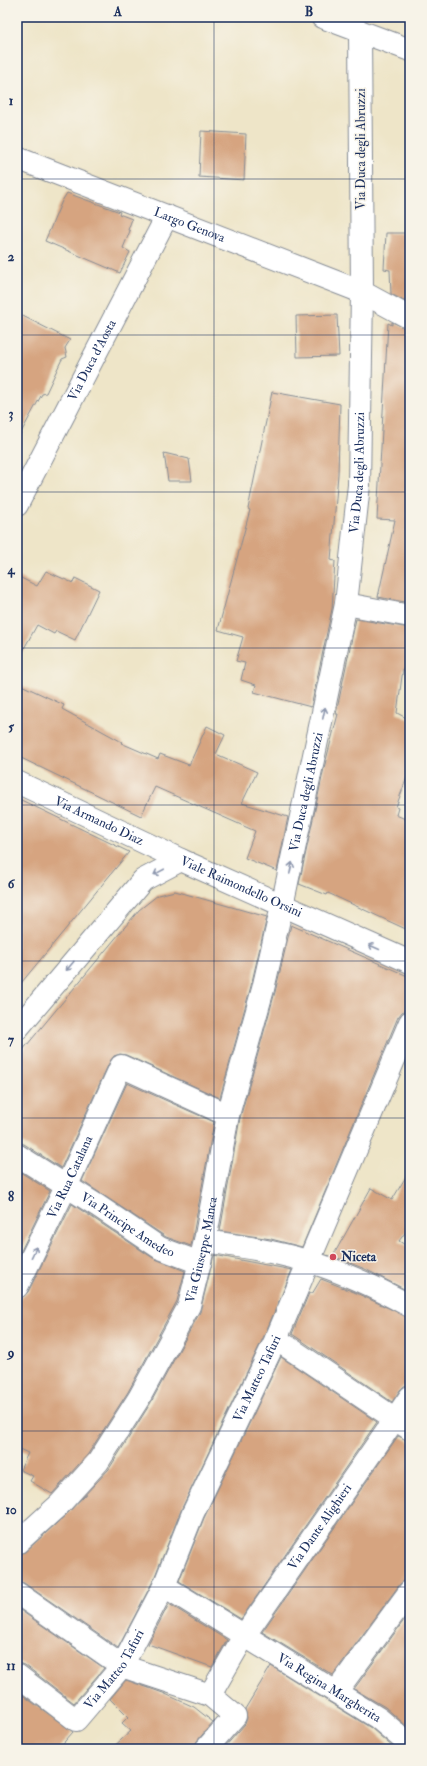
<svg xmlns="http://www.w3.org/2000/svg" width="427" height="1766" font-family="'IM FELL Double Pica',serif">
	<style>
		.building { fill: #d6a480 }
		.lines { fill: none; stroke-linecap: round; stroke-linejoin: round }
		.minor-casing { stroke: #848a93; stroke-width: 24 }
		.minor { stroke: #fff; stroke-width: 22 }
		.oneway { stroke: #8d97ae }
		.grid { fill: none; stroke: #1b2f5e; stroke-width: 1; stroke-opacity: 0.55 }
		.poi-dot { fill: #d1495b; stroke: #f7f3e8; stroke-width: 1.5 }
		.labels { text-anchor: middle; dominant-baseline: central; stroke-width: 3; stroke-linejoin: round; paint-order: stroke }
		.street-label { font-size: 13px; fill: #1b2f5e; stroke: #f7f3e8 }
		.poi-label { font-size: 13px; font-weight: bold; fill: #1b2f5e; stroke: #f7f3e8; text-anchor: start }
		.neatline { fill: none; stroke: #1b2f5e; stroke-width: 1.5 }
		.grid-label { font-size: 13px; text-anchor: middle; font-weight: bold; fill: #1b2f5e }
	</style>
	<rect width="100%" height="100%" fill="#f7f3e8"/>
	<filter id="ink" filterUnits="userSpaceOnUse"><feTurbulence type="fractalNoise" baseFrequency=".025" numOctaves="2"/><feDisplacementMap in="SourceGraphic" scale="8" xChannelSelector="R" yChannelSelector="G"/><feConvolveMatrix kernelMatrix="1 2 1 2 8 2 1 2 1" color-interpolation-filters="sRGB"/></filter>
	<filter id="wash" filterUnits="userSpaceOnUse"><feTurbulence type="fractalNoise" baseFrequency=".012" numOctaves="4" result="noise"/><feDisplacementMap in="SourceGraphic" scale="16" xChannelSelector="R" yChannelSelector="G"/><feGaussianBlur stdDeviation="0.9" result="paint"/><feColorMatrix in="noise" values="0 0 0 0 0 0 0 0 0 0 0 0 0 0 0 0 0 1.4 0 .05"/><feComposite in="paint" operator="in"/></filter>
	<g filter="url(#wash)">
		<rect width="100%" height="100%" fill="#eee5c8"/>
		<g id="blocks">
			<!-- building -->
			<path class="building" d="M 201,131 L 246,134 L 244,180 L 199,177 Z
				M 67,193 L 120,212 L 119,214 L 132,219 L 128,230 L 130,231 L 123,248 L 130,252 L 120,273 L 45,241 L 62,201 Z
				M 386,233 L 410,233 L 410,304 L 391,294 L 390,270 L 384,269 Z
				M 17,313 L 70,340 L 65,348 L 67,357 L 62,359 L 46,393 L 42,394 L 17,440 Z
				M 337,315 L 339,356 L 297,357 L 296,316 Z
				M 392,322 L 410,330 L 410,603 L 378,597 L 395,520 L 377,519 L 388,323 L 392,325 Z
				M 272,392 L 340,404 L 338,474 L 331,560 L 335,561 L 332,609 L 311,707 L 254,692 L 256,685 L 241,680 L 245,663 L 236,661 L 243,637 L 218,630 L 250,510 L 248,509 Z
				M 164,453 L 189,459 L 192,481 L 168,481 Z
				M 46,571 L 73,583 L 75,578 L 99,590 L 75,640 L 56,631 L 54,634 L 37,625 L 17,661 L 17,576 L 37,586 Z
				M 356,619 L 410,628 L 410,669 L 403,669 L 397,713 L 410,720 L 410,769 L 396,807 L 398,808 L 396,815 L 410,821 L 410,931 L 328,893 L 327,895 L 299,884 L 324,768 L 338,714 L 336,714 Z
				M 17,683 L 64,705 L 62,709 L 122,742 L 121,743 L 158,759 L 160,754 L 189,765 L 207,726 L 225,735 L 216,754 L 257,772 L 242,803 L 288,817 L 277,871 L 245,858 L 255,831 L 155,787 L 141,816 L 17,756 Z
				M 17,798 L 129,852 L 17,988 Z
				M 175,891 L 267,917 L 251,986 L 220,1098 L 126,1055 L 120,1054 L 114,1056 L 110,1061 L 61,1168 L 24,1144 L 17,1143 L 17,1057 L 139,910 L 158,895 Z
				M 291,925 L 410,977 L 410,1008 L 402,1012 L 398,1017 L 302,1247 L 271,1239 L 220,1231 L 240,1118 L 275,992 Z
				M 127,1083 L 214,1122 L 191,1246 L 166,1237 L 82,1181 Z
				M 17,1170 L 50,1191 L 17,1259 Z
				M 410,1170 L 410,1226 L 399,1241 L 410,1248 L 410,1292 L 365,1269 L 333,1256 L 371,1188 L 392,1200 Z
				M 72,1204 L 153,1258 L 185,1271 L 177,1301 L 128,1392 L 88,1454 L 52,1494 L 30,1481 L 33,1476 L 20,1470 L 28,1453 L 17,1448 L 17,1306 L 21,1298 L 28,1292 Z
				M 214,1255 L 292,1270 L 265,1334 L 182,1508 L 153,1581 L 118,1648 L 24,1583 L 17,1581 L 17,1555 L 25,1552 L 68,1513 L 109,1469 L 150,1404 L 200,1312 Z
				M 321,1279 L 354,1292 L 410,1318 L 410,1385 L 404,1386 L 400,1390 L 392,1402 L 292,1334 L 309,1293 L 312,1294 Z
				M 281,1357 L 377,1422 L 241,1619 L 179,1581 L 204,1518 Z
				M 398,1436 L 410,1441 L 410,1579 L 405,1580 L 400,1584 L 333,1675 L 262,1632 Z
				M 169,1604 L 227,1640 L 212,1667 L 148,1644 Z
				M 17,1608 L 104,1668 L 74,1703 L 25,1665 L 17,1663 Z
				M 410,1612 L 410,1729 L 385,1707 L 354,1689 Z
				M 271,1666 L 371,1728 L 395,1749 L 223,1749 L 245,1724 L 247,1718 L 245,1709 Z
				M 126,1680 L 163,1693 L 194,1707 L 213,1722 L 197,1741 L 194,1749 L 111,1749 L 131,1731 L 122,1723 L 128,1717 L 110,1699 Z
				M 17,1691 L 73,1732 L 58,1749 L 17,1749 Z"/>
		</g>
	</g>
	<g filter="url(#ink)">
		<use href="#blocks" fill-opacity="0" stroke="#848a93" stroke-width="1"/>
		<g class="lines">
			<!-- minor casing -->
			<g class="minor-casing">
				<g id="minor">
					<path d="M 322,17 L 410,50"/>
					<path id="s1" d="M 17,158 L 362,292 L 410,318"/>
					<path id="s2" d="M 17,505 L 167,216"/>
					<path d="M 346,604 L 410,616"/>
					<path id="s3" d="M 17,782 L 181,860"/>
					<path id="s4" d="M 17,1029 L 143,880 L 181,860 L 410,962"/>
					<path id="s5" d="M 17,1155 L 98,1206 L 160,1248 L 200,1263"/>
					<path d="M 205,1241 C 239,1246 273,1251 307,1261 C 342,1271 377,1288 410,1306"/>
					<path id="s6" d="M 17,1287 L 67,1185 L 121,1066 L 228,1115"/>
					<path d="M 276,1339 L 410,1429"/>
					<path id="s7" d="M 17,1543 L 60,1504 L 98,1462 L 139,1398 L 189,1306 L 205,1241 L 228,1115 L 263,989 L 282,906 L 346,604 L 359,485 L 362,292 L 360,32"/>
					<path id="s8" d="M 164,1586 L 378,1718 L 410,1745"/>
					<path d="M 17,1593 L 122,1666 L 210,1695 L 235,1716 L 206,1749"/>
					<path id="s9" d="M 17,1675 L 76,1720 L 122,1666 L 164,1586 L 193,1513 L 276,1339 L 410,1022"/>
					<path d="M 336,1692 L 410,1591"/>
					<path id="s10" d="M 210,1695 L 244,1636 L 410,1397"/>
				</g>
			</g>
			<!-- minor -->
			<use href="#minor" class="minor"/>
		</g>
		<!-- one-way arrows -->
		<defs><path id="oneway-shaft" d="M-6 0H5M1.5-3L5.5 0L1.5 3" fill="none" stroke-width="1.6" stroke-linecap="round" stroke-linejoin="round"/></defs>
		<g class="oneway">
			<use href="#oneway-shaft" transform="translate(324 713) rotate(-78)"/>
			<use href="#oneway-shaft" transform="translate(291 868) rotate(-78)"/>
			<use href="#oneway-shaft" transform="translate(159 872) rotate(152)"/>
			<use href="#oneway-shaft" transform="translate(374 947) rotate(-156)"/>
			<use href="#oneway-shaft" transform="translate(70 966) rotate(130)"/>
			<use href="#oneway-shaft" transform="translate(34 1252) rotate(-64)"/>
		</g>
	</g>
	<!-- grid -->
	<path class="grid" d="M 214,17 L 214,1749M 17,179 L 410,179M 17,335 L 410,335M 17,492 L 410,492M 17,648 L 410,648M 17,805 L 410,805M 17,961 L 410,961M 17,1118 L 410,1118M 17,1274 L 410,1274M 17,1431 L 410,1431M 17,1587 L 410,1587"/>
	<!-- markers -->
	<circle class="poi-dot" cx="333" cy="1257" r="4"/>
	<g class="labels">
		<!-- street labels -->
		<g class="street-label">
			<text transform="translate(361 149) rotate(-90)">Via Duca degli Abruzzi</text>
			<text stroke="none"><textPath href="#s1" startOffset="185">Largo Genova</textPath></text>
			<text stroke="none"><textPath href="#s2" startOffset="163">Via Duca d'Aosta</textPath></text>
			<text stroke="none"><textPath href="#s7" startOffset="1147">Via Duca degli Abruzzi</textPath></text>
			<text stroke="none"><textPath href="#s7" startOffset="823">Via Duca degli Abruzzi</textPath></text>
			<text stroke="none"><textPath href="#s3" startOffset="91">Via Armando Diaz</textPath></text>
			<text stroke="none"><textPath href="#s4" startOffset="304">Viale Raimondello Orsini</textPath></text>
			<text stroke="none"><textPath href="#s6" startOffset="122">Via Rua Catalana</textPath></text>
			<text stroke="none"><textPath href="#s5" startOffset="131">Via Principe Amedeo</textPath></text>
			<text stroke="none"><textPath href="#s7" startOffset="353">Via Giuseppe Manca</textPath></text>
			<text stroke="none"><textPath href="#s9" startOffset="463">Via Matteo Tafuri</textPath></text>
			<text stroke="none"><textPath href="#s10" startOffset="201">Via Dante Alighieri</textPath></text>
			<text stroke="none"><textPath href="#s9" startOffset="138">Via Matteo Tafuri</textPath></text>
			<text stroke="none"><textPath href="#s8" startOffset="194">Via Regina Margherita</textPath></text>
		</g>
		<!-- poi labels -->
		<g class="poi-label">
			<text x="341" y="1257">Niceta</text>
		</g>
	</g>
	<!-- margin -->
	<rect width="427" height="1766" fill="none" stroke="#f7f3e8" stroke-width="44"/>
	<rect x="22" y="22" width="383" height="1722" class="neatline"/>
	<g class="grid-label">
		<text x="118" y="16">A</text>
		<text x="309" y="16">B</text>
		<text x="11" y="105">1</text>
		<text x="11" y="261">2</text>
		<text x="11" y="418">3</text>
		<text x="11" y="574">4</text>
		<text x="11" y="731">5</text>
		<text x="11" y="888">6</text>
		<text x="11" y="1044">7</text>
		<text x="11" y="1201">8</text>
		<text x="11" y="1357">9</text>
		<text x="11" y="1514">10</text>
		<text x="11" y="1670">11</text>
	</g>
</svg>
